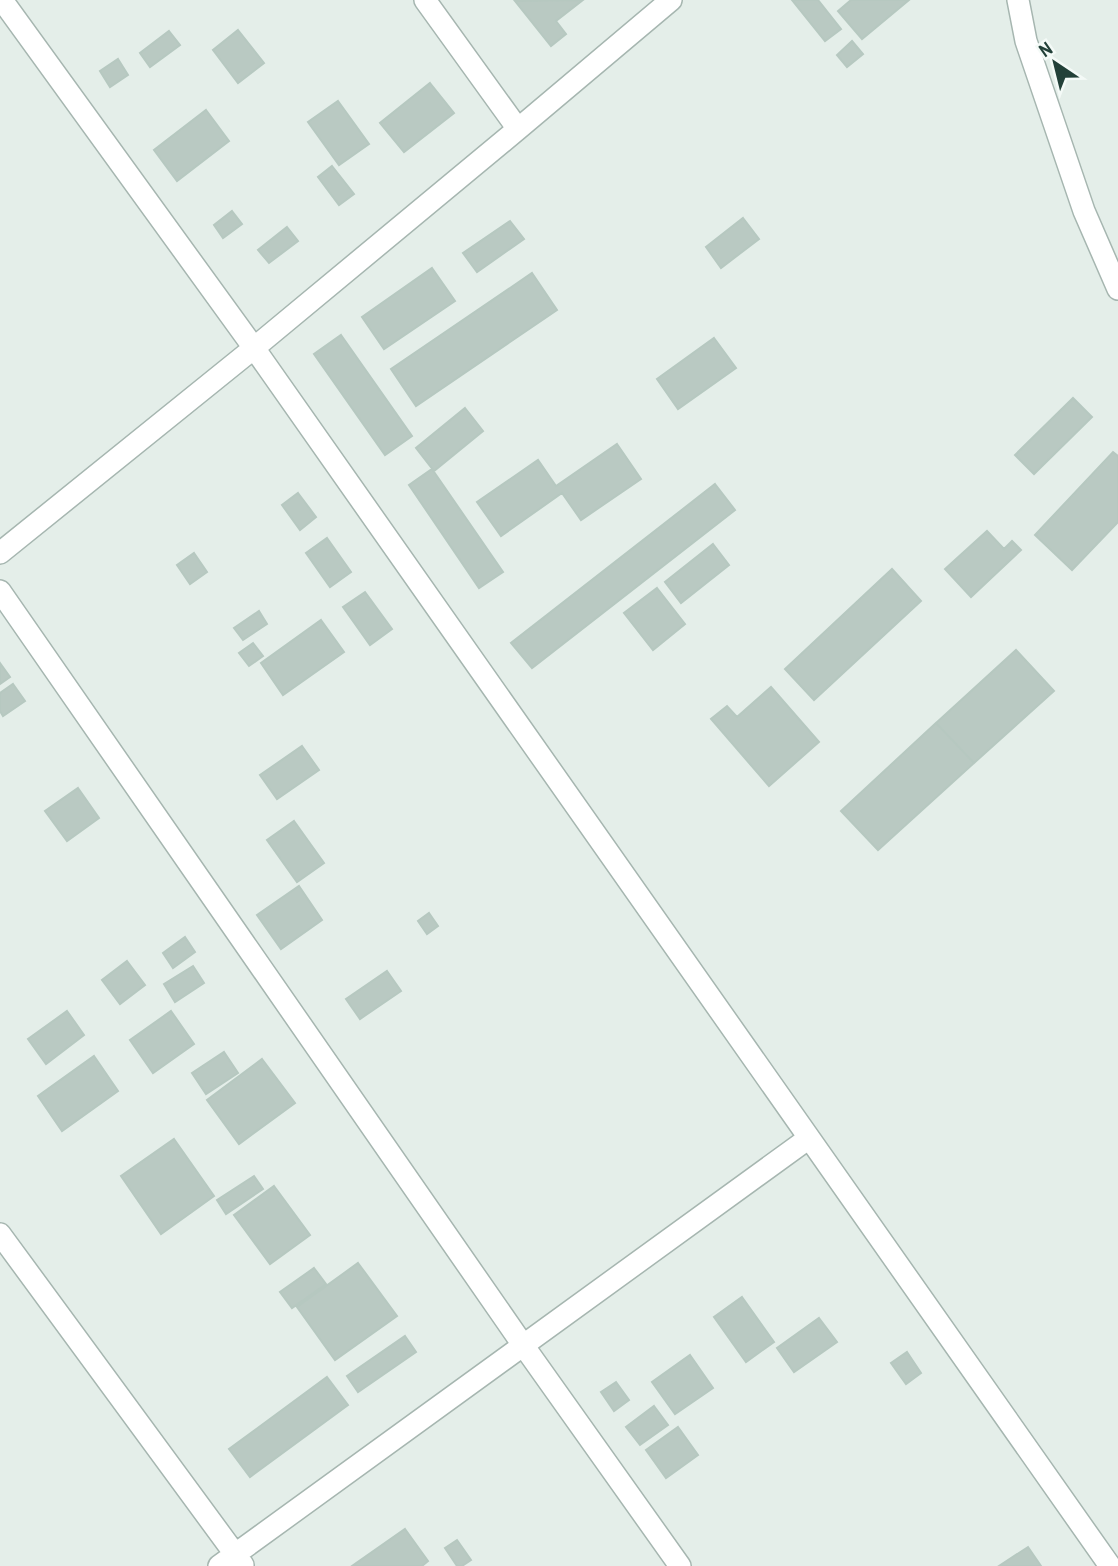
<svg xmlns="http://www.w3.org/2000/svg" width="1118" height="1566" font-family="'Archivo Narrow',sans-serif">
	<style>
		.building { fill: #b9c9c2; stroke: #b6c8c0; stroke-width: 2 }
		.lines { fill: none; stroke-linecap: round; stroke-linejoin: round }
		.minor-casing { stroke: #a6b6b0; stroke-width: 24 }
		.minor { stroke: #fff; stroke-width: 21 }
	</style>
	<rect width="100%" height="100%" fill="#e4eee9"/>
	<!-- building -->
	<path class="building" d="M 583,0 L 556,21 L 566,34 L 551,46 L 515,1 Z
		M 792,0 L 818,0 L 841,29 L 825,41 Z
		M 851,0 L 909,0 L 862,39 L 838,11 Z
		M 238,30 L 264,63 L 238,83 L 213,50 Z
		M 169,31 L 180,45 L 150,67 L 140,53 Z
		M 852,41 L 863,54 L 847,67 L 837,55 Z
		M 118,59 L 128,75 L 110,87 L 100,71 Z
		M 430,83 L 454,113 L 404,152 L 380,123 Z
		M 338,101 L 369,144 L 339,165 L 308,122 Z
		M 206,110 L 229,141 L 177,181 L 154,150 Z
		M 332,166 L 354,194 L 339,205 L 318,177 Z
		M 232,211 L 242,224 L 223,238 L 214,225 Z
		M 743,218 L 759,239 L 721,268 L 706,247 Z
		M 510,221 L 524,239 L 477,272 L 463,253 Z
		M 287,227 L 298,241 L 269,263 L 258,250 Z
		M 432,268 L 455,301 L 384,349 L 362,317 Z
		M 532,273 L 557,310 L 416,406 L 391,369 Z
		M 341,335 L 412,436 L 385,455 L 314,354 Z
		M 714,338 L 736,368 L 678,409 L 657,379 Z
		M 1073,398 L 1092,417 L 1034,474 L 1015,455 Z
		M 465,408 L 483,431 L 434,471 L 416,448 Z
		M 617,444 L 641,479 L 581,520 L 562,493 L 501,536 L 477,502 L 538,460 L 556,486 Z
		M 1113,452 L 1118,456 L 1118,522 L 1072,570 L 1035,535 Z
		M 432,469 L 503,572 L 479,588 L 409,485 Z
		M 715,484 L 735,510 L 532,668 L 511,643 Z
		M 298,493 L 316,517 L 300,530 L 282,505 Z
		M 987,531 L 1004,549 L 1012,541 L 1021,550 L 971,597 L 945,569 Z
		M 327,538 L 351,572 L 330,587 L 306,553 Z
		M 713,544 L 729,565 L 681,603 L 665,582 Z
		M 194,553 L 207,572 L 190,584 L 177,565 Z
		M 892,569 L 921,601 L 814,700 L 785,669 Z
		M 657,588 L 685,624 L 653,650 L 624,613 Z
		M 365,592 L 392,629 L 370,645 L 343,607 Z
		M 259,611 L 267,624 L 243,640 L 234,628 Z
		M 321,620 L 344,652 L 283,695 L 261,663 Z
		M 253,643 L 263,656 L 249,666 L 239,653 Z
		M 1016,650 L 1054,691 L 974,763 L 936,723 Z
		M 0,663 L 10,677 L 0,684 Z
		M 13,684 L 25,701 L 3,716 L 0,711 L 0,693 Z
		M 771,687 L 819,742 L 769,786 L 711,719 L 727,706 L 737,717 Z
		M 936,723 L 974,763 L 878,850 L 841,811 Z
		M 302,746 L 319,770 L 277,799 L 260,775 Z
		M 78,788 L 99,818 L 67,841 L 45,811 Z
		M 294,821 L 324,863 L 297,882 L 267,840 Z
		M 299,886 L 322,920 L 281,949 L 257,915 Z
		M 429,913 L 438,926 L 427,934 L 418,921 Z
		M 185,937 L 195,952 L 173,968 L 163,953 Z
		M 127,961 L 145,985 L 120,1004 L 102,980 Z
		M 193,966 L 204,983 L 175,1002 L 164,984 Z
		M 387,971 L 401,991 L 360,1019 L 346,999 Z
		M 67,1011 L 84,1035 L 46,1064 L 28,1039 Z
		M 171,1011 L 194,1044 L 153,1073 L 130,1040 Z
		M 224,1052 L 238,1073 L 206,1094 L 192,1073 Z
		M 94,1056 L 118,1091 L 62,1131 L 38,1096 Z
		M 262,1059 L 295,1103 L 239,1144 L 207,1100 Z
		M 174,1139 L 214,1196 L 161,1234 L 121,1176 Z
		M 254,1176 L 263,1189 L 226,1214 L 217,1200 Z
		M 274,1186 L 310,1235 L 270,1264 L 234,1215 Z
		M 358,1263 L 397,1316 L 335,1360 L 297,1307 Z
		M 314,1268 L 326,1284 L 292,1308 L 280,1292 Z
		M 742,1297 L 774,1342 L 746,1362 L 714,1317 Z
		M 819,1318 L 837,1342 L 794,1372 L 777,1348 Z
		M 405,1336 L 416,1352 L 358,1392 L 347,1376 Z
		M 907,1352 L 921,1373 L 906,1384 L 891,1363 Z
		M 690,1355 L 713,1388 L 675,1414 L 652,1382 Z
		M 327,1377 L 348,1405 L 250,1477 L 229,1449 Z
		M 616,1382 L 629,1400 L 614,1411 L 601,1392 Z
		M 654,1406 L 668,1425 L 640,1445 L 626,1427 Z
		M 678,1427 L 698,1455 L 666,1478 L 646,1450 Z
		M 405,1529 L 428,1561 L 422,1566 L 352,1566 Z
		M 457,1540 L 471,1560 L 462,1566 L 457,1566 L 445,1548 Z
		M 1028,1547 L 1041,1566 L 999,1566 Z"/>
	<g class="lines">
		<!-- minor casing -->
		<g class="minor-casing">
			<path id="minor" d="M 2,0 L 254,348 L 1110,1566
				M 425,0 L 518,129
				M 1018,0 L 1026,41 L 1084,211 L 1118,289
				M 0,553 L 254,348 L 518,129 L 671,0
				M 0,591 L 523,1345 L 680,1566
				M 0,1234 L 243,1565
				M 219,1566 L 809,1138"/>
		</g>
		<!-- minor -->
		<use href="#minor" class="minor"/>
	</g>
	<!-- north arrow -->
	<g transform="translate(1055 63) rotate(325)" stroke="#f4faf7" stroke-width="5" paint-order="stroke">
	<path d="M0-5L12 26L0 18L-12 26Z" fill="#224038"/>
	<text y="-10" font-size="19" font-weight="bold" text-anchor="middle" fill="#224038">N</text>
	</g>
</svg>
